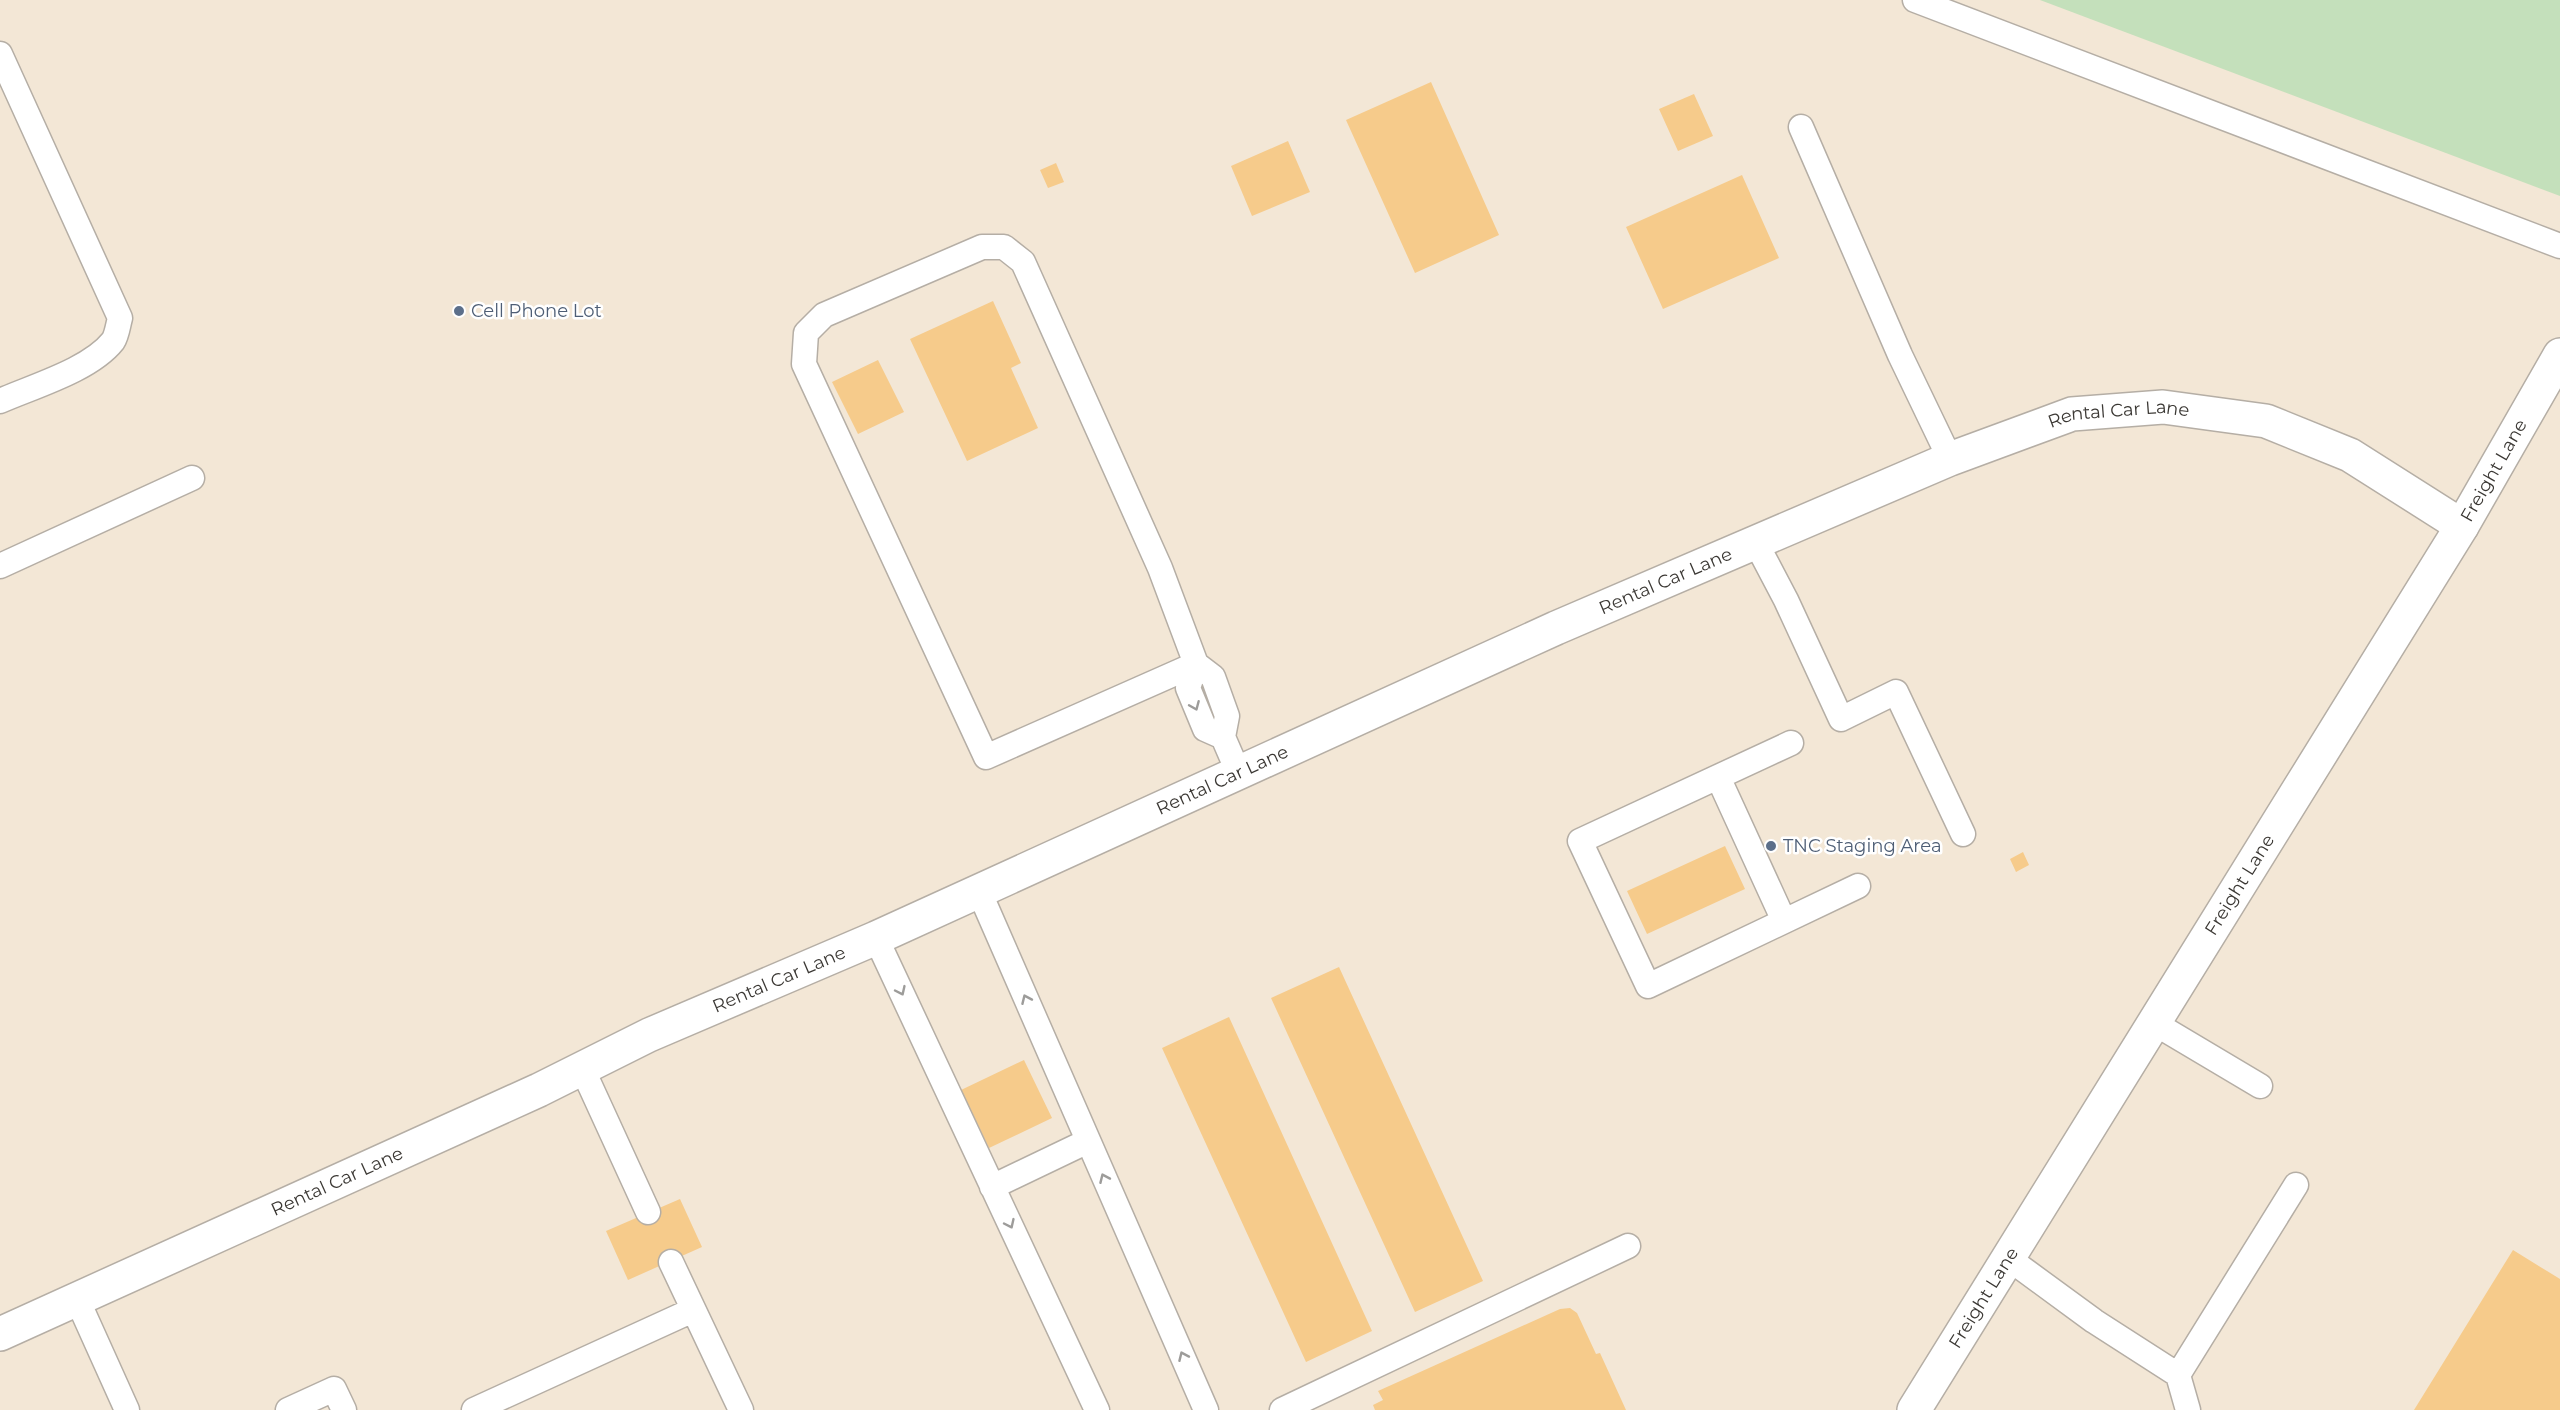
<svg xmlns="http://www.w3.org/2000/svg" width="2560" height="1410" font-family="Montserrat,sans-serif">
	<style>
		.built { fill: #f3e7d6 }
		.green { fill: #c4e0bb }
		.building { fill: #f6cb8b }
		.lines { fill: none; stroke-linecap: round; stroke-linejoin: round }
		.service-casing { stroke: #b5aea5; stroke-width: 27 }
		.minor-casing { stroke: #b5aea5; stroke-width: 36 }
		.service { stroke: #fff; stroke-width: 24 }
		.minor { stroke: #fff; stroke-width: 33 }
		.oneway { stroke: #9d9c9a }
		.service-dot { fill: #5c6f8a; stroke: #fff; stroke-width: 2 }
		.labels { text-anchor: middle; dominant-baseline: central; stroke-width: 5; stroke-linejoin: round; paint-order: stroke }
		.service-label { font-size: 18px; fill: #4e5e75; stroke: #fff; text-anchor: start }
		.street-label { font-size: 18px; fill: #3b3834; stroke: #fff }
	</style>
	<rect width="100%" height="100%" fill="#fbf4e9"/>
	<!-- built -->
	<path class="built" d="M 0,0 L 2560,0 L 2560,1410 L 0,1410 Z"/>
	<!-- green -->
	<path class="green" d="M 2040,0 L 2560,0 L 2560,196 Z"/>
	<!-- building -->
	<path class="building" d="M 1431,82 L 1499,235 L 1415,273 L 1346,120 Z
		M 1694,94 L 1713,136 L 1678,151 L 1659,109 Z
		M 1288,141 L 1310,192 L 1252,216 L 1231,166 Z
		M 1056,163 L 1064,182 L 1048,188 L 1040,170 Z
		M 1742,175 L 1779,258 L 1663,309 L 1626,227 Z
		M 993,301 L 1021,363 L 1011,368 L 1038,428 L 967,461 L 910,339 Z
		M 878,360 L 904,412 L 858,434 L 832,382 Z
		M 1725,846 L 1745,889 L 1647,934 L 1627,891 Z
		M 2023,852 L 2029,865 L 2016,872 L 2010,859 Z
		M 1339,967 L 1483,1281 L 1415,1312 L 1271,998 Z
		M 1229,1017 L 1372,1331 L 1306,1362 L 1162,1048 Z
		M 1024,1060 L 1052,1118 L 989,1148 L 961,1090 Z
		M 680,1199 L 702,1247 L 628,1280 L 606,1231 Z
		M 2513,1250 L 2560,1279 L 2560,1410 L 2414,1410 Z
		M 1570,1308 L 1577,1313 L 1596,1354 L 1600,1353 L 1626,1410 L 1375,1410 L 1373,1405 L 1383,1400 L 1378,1391 L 1560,1309 Z"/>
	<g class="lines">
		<!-- service casing -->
		<g class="service-casing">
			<path id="service" d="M 1915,0 L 2560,246
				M 0,54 L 120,318 C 118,325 117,335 113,341 C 90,370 34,386 0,401
				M 1801,127 L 1900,355 L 1950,459
				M 1756,543 L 1786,600 L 1841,719 L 1896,692 L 1963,834
				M 0,566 L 192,478
				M 1196,664 L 986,757 L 804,364 L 806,333 L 824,315 L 982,247 L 1004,247 L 1023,262 L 1160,568 L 1196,664 L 1213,677 L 1227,716 L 1223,737 L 1239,774
				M 1196,664 L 1188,688 L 1205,729 L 1223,737
				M 1791,743 L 1580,841 L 1648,986 L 1858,886
				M 1718,777 L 1784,921
				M 979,891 L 1206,1410
				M 876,938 L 1097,1410
				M 2154,1023 L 2260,1086
				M 582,1068 L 648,1212
				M 992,1187 L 1088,1141
				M 2008,1258 L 2094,1321 L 2178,1375 L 2296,1185
				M 671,1262 L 741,1410
				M 77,1299 L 127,1410
				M 2178,1375 L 2188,1410
				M 288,1410 L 334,1389 L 344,1410
				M 474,1410 L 693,1310
				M 1282,1410 L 1628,1246"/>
		</g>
		<!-- minor casing -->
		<g class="minor-casing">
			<g id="minor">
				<path id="s1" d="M 0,1334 L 539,1090 L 649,1035 L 876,938 L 1556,628 L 1950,459 L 2072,414 L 2163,407 L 2266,421 L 2350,455 L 2462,526"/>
				<path id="s2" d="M 1914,1410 L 2462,526 L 2560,355"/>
			</g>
		</g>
		<!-- service -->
		<use href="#service" class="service"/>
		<!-- minor -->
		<use href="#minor" class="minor"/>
	</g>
	<!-- one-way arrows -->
	<defs><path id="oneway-chevron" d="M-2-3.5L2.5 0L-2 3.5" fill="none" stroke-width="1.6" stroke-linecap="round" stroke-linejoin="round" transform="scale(1.5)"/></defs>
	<g class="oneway">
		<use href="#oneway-chevron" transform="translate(1195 706) rotate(67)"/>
		<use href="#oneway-chevron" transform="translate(901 991) rotate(65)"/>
		<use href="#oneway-chevron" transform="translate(1026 999) rotate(-114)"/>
		<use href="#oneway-chevron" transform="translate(1104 1178) rotate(-114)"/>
		<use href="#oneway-chevron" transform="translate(1010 1224) rotate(65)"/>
		<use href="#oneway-chevron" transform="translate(1183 1356) rotate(-114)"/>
	</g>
	<!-- markers -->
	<g class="service-dot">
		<circle cx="459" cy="311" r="6"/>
		<circle cx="1771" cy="846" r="6"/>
	</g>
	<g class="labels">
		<!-- service labels -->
		<g class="service-label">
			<text x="471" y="311">Cell Phone Lot</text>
			<text x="1783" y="846">TNC Staging Area</text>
		</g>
		<!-- street labels -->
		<g class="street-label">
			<text stroke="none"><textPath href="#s1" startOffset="2314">Rental Car Lane</textPath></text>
			<text stroke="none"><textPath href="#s2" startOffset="1104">Freight Lane</textPath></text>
			<text stroke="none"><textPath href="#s1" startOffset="1828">Rental Car Lane</textPath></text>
			<text stroke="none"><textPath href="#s1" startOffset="1342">Rental Car Lane</textPath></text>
			<text stroke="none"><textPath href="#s2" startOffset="618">Freight Lane</textPath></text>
			<text stroke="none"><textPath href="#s1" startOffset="856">Rental Car Lane</textPath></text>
			<text stroke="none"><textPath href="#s1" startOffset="370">Rental Car Lane</textPath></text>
			<text stroke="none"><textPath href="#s2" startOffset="132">Freight Lane</textPath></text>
		</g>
	</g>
</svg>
